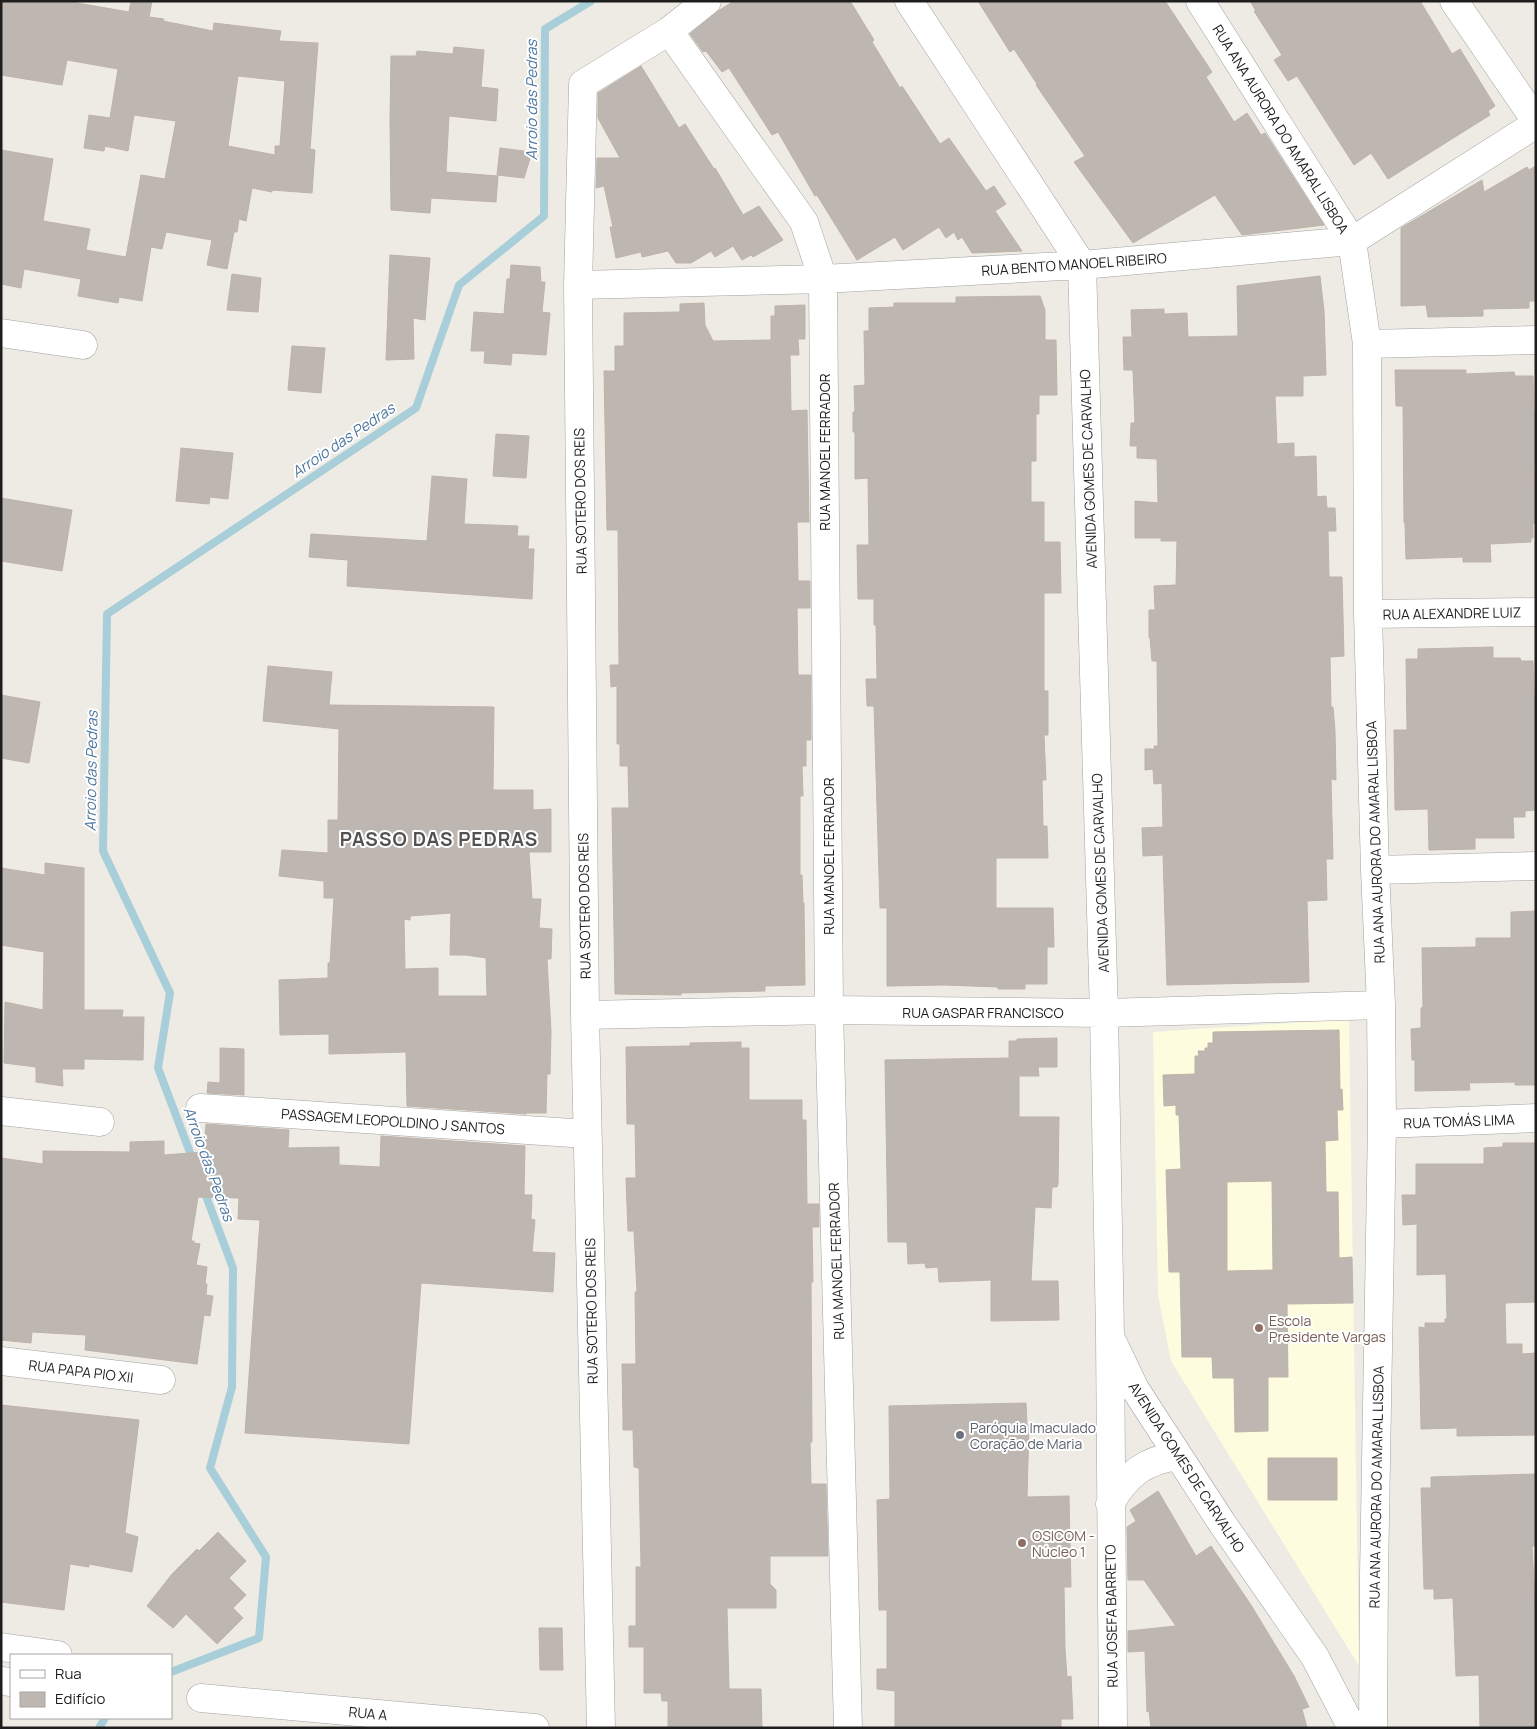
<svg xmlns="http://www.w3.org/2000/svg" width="1537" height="1729" font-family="Manrope,sans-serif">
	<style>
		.education { fill: #fdfcdf }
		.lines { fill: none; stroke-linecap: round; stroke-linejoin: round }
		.stream { stroke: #a8ced9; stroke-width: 8 }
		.building { fill: #beb7b1; stroke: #bfb2a8; fill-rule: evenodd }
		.minor-casing { stroke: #a2a2a2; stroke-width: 29 }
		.minor { stroke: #fff; stroke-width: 28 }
		.education-dot { fill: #8d6e63; stroke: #fff; stroke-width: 2 }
		.worship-dot { fill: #6b7280; stroke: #fff; stroke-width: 2 }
		.labels { text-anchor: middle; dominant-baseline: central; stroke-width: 4; stroke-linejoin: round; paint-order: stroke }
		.street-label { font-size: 14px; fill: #1e1e1e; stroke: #fff }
		.education-label { font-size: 14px; fill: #785e54; stroke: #fff; text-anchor: start }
		.worship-label { font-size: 14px; fill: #5b616d; stroke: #fff; text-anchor: start }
		.water-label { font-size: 15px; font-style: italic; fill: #4e77a0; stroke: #fff }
		.district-label { font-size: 19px; font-weight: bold; letter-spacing: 1px; fill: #515151; stroke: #fff }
	</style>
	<rect width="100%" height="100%" fill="#eeebe4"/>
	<!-- education -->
	<path class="education" d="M 1349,1019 L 1359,1666 L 1171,1361 L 1158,1295 L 1153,1032 Z"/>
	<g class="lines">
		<!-- stream -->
		<path class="stream" d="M 194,1163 L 158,1068 L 170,993 L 103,851 L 107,614 L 416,408 L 459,285 L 544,216 L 545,29 L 591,1
			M 171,1672 L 259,1638 L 266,1557 L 210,1468 L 232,1387 L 233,1268 L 203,1188
			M 99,1728 L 105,1718"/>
	</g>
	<!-- building -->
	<path class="building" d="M 1,1 L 77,1 L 77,3 L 129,12 L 131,1 L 152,1 L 149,17 L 164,19 L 163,21 L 213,31 L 214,23 L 281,31 L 279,41 L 318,43 L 310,149 L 315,150 L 312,193 L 272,190 L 272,192 L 252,188 L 246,221 L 239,219 L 237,232 L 234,232 L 227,269 L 207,265 L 212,240 L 166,232 L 162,249 L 151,247 L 142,301 L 119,297 L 118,303 L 78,296 L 81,279 L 24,269 L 21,288 L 1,284 L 1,150 L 53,159 L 43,221 L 90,229 L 86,250 L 126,257 L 141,175 L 165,179 L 176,121 L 134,115 L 128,151 L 105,146 L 104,151 L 84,148 L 89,115 L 110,118 L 118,69 L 67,60 L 62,85 L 1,75 ZM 238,76 L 285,81 L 280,146 L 275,146 L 275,155 L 228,146 Z
		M 734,1 L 850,1 L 874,40 L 872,42 L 900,88 L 902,86 L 940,144 L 949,138 L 986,191 L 994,186 L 1006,204 L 995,211 L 1022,251 L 972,253 L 962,237 L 958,240 L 954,232 L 946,238 L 939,227 L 903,250 L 895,237 L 857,260 L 817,195 L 815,196 L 778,132 L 772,135 L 729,68 L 722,72 L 706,51 L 703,52 L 690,34 L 718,11 Z
		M 978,1 L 1165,1 L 1212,72 L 1206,77 L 1234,122 L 1247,113 L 1261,135 L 1265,133 L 1324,225 L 1242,235 L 1215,195 L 1133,243 L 1074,162 L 1085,156 L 1036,85 L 1037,84 L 1014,49 L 1010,52 Z
		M 1250,1 L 1420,1 L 1452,54 L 1460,49 L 1495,106 L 1488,111 L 1490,115 L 1388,179 L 1371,153 L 1354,165 L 1297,76 L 1288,81 L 1274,60 L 1282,55 L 1254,11 L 1256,11 Z
		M 454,47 L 484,50 L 481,87 L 498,89 L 496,121 L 449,116 L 446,172 L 498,176 L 496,202 L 431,198 L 430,213 L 391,210 L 390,121 L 391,56 L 416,56 L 417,51 L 453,54 Z
		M 641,66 L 679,128 L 685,124 L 714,169 L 715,168 L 743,215 L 759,206 L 783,240 L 753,257 L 751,255 L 742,260 L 733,246 L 715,257 L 711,251 L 691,263 L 676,263 L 668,251 L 642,257 L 641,252 L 616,258 L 610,227 L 613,227 L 604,186 L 596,188 L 597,158 L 620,158 L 598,118 L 598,93 Z
		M 500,148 L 532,152 L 524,178 L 497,175 Z
		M 1536,166 L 1536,301 L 1529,301 L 1529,308 L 1483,309 L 1483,316 L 1428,317 L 1426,305 L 1401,306 L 1401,228 L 1482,180 L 1484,192 L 1527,167 L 1529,170 Z
		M 390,255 L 430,258 L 425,320 L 413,318 L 414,359 L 386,360 Z
		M 511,265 L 540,267 L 541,282 L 545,282 L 542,312 L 550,313 L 546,355 L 512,353 L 511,365 L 484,363 L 485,351 L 471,351 L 474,312 L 504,314 L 507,279 L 510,279 Z
		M 232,274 L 261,278 L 258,312 L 227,310 Z
		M 1320,276 L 1324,311 L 1326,375 L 1303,376 L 1303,396 L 1275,396 L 1277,444 L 1294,443 L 1294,457 L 1316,456 L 1317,497 L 1326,496 L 1327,508 L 1335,508 L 1336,531 L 1328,531 L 1329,577 L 1342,577 L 1344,656 L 1330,657 L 1331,707 L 1333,707 L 1335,731 L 1336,780 L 1331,779 L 1333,859 L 1326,859 L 1327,900 L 1307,901 L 1309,982 L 1167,985 L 1163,855 L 1143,856 L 1142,828 L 1163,827 L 1162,783 L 1154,784 L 1153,769 L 1145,770 L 1145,749 L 1155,749 L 1154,746 L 1158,746 L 1157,661 L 1152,661 L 1150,637 L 1149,638 L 1149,610 L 1155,610 L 1154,586 L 1176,585 L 1177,541 L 1161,541 L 1161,538 L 1135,538 L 1135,501 L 1158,503 L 1157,459 L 1137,458 L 1137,446 L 1130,446 L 1131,423 L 1135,423 L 1133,370 L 1124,370 L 1123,337 L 1132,337 L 1131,310 L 1164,309 L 1164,314 L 1187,313 L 1188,337 L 1238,336 L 1237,286 Z
		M 1040,296 L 1045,310 L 1045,340 L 1056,340 L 1057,395 L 1039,395 L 1039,414 L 1036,414 L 1036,461 L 1031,461 L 1031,502 L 1044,502 L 1044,542 L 1060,542 L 1061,593 L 1044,593 L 1044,691 L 1048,691 L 1048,735 L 1044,735 L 1046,780 L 1042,780 L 1043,826 L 1047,826 L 1048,858 L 996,858 L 996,908 L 1053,908 L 1054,947 L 1047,947 L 1047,984 L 1025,984 L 1025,989 L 998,989 L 998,987 L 945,985 L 887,986 L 887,908 L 880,908 L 874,706 L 867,706 L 866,679 L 877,679 L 876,625 L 874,625 L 874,599 L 858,599 L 857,545 L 869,545 L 868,478 L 855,479 L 855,432 L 853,432 L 853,412 L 855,412 L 854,386 L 865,385 L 864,331 L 869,331 L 869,308 L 894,307 L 894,303 L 956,303 L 956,297 Z
		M 704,303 L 705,325 L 713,341 L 771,340 L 771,316 L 775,316 L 775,306 L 805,305 L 805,339 L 798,339 L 799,355 L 790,355 L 791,411 L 807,410 L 809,522 L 797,522 L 798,581 L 810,581 L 810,608 L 797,608 L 798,675 L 811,675 L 811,740 L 806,740 L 806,766 L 802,766 L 803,796 L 800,796 L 800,875 L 802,875 L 803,903 L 804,903 L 805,985 L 765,986 L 765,991 L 681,993 L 681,995 L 615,994 L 612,808 L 629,808 L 628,766 L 620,766 L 620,744 L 617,744 L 617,686 L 611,687 L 610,665 L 619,665 L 618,530 L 607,530 L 604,371 L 615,371 L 615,346 L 624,346 L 624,313 L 680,312 L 680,304 Z
		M 292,346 L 325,348 L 321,393 L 288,390 Z
		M 1395,370 L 1466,370 L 1466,374 L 1514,372 L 1515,376 L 1533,376 L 1534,412 L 1536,412 L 1536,464 L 1534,464 L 1536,523 L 1533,523 L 1533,538 L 1531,538 L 1531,542 L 1490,544 L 1491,562 L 1463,562 L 1463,557 L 1406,559 L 1405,523 L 1404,523 L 1403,406 L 1396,406 Z
		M 496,434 L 529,436 L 526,478 L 493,476 Z
		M 181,448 L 233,453 L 228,499 L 210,497 L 209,504 L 176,501 Z
		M 432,476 L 467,479 L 464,524 L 518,526 L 517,536 L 529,536 L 528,549 L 534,549 L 532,599 L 347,586 L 348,560 L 309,557 L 311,534 L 427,541 Z
		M 1,498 L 72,510 L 62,571 L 1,561 Z
		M 1493,647 L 1493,658 L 1520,658 L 1521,661 L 1533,661 L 1534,696 L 1536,696 L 1536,810 L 1525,811 L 1525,817 L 1513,817 L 1514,838 L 1475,838 L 1475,849 L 1429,850 L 1428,809 L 1395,810 L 1394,730 L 1407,730 L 1406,659 L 1418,659 L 1418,649 Z
		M 268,666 L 332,672 L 329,705 L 494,707 L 493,790 L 533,790 L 533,810 L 551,809 L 551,852 L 529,852 L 532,899 L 541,899 L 539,928 L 552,929 L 551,959 L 547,959 L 551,1031 L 550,1074 L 547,1074 L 546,1113 L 526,1113 L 526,1114 L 407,1106 L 406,1052 L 329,1054 L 329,1034 L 280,1035 L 279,980 L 328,978 L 328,963 L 330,963 L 334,898 L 324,898 L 324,881 L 279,876 L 282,850 L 328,853 L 328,820 L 338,820 L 339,729 L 263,721 ZM 451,913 L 450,955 L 466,955 L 486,958 L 487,996 L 438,996 L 438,968 L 405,969 L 404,919 L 410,920 L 410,916 Z
		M 1,695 L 40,702 L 29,763 L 1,758 Z
		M 45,863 L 84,868 L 84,1010 L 123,1010 L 122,1017 L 144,1017 L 143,1060 L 84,1059 L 84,1069 L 62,1069 L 63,1086 L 36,1082 L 36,1067 L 4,1063 L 5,1002 L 43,1010 L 44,952 L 1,945 L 1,868 L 45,875 Z
		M 1536,911 L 1536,1085 L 1515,1085 L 1515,1082 L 1469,1083 L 1470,1090 L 1415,1091 L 1415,1060 L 1412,1060 L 1411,1029 L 1421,1028 L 1421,1008 L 1423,1007 L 1422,948 L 1476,947 L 1476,938 L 1511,938 L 1511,912 Z
		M 1339,1030 L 1340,1090 L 1342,1089 L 1343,1110 L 1337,1110 L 1338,1140 L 1325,1141 L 1326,1192 L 1338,1192 L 1339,1258 L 1352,1257 L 1353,1303 L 1287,1304 L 1288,1377 L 1268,1377 L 1268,1431 L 1235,1432 L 1234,1378 L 1213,1378 L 1212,1357 L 1182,1357 L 1180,1272 L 1169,1272 L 1166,1170 L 1181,1169 L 1179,1115 L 1176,1115 L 1176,1105 L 1164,1106 L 1163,1075 L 1195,1074 L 1195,1056 L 1199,1056 L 1198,1051 L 1205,1051 L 1205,1048 L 1208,1048 L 1208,1043 L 1213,1043 L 1213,1032 ZM 1272,1181 L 1273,1270 L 1227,1271 L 1227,1182 Z
		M 1057,1038 L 1057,1067 L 1038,1067 L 1039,1076 L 1019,1076 L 1019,1117 L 1059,1117 L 1058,1184 L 1057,1187 L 1052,1187 L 1051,1208 L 1035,1207 L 1031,1281 L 1058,1281 L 1059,1320 L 991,1321 L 991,1280 L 939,1282 L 938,1267 L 926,1268 L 925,1263 L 908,1264 L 907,1242 L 888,1242 L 885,1060 L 1009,1058 L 1009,1041 L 1017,1041 L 1017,1039 Z
		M 741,1042 L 741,1048 L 749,1048 L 749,1100 L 802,1100 L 802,1120 L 806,1120 L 807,1204 L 819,1204 L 819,1227 L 812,1227 L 813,1282 L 811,1282 L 812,1442 L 810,1442 L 811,1484 L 826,1484 L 828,1556 L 770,1556 L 770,1584 L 776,1590 L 776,1608 L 727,1608 L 729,1689 L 761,1689 L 762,1728 L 668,1728 L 668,1701 L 662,1701 L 661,1693 L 644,1693 L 644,1647 L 629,1647 L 629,1626 L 636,1626 L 636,1567 L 641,1567 L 639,1468 L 634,1467 L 633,1430 L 623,1430 L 623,1418 L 622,1364 L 636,1364 L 635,1292 L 637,1292 L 634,1231 L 628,1231 L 626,1178 L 636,1178 L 635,1124 L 627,1124 L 626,1047 L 690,1046 L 690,1043 Z
		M 220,1048 L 244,1049 L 244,1095 L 207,1093 L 208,1082 L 220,1083 Z
		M 206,1124 L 289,1130 L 288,1148 L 339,1147 L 339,1165 L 380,1167 L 381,1136 L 525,1146 L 524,1195 L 532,1195 L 531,1219 L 535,1220 L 532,1252 L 555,1253 L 553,1292 L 421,1283 L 409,1444 L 245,1433 L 260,1220 L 238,1219 L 239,1198 L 198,1197 L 191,1241 L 194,1241 L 194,1243 L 200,1244 L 196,1265 L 207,1267 L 205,1284 L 207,1284 L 206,1295 L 213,1296 L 210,1316 L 204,1315 L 197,1364 L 85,1350 L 86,1335 L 32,1332 L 31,1343 L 1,1340 L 1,1158 L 43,1164 L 43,1151 L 130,1152 L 130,1142 L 164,1141 L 164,1155 L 204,1152 Z
		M 1503,1143 L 1536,1143 L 1536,1302 L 1505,1303 L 1506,1344 L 1522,1344 L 1522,1354 L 1536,1353 L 1536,1435 L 1457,1436 L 1457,1428 L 1421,1429 L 1419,1327 L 1425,1328 L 1425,1323 L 1445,1323 L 1445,1319 L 1447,1319 L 1446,1274 L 1417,1275 L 1417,1224 L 1403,1225 L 1402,1195 L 1416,1195 L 1416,1164 L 1484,1164 L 1484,1148 L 1503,1147 Z
		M 1026,1403 L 1027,1425 L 1029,1425 L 1027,1497 L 1069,1496 L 1071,1587 L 1064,1587 L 1065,1649 L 1067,1677 L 1071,1676 L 1073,1719 L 1061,1719 L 1061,1728 L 895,1728 L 895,1691 L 877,1689 L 877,1669 L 887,1669 L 887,1610 L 879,1610 L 877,1500 L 890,1499 L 889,1406 Z
		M 1,1405 L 139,1420 L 125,1533 L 138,1537 L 132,1572 L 89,1564 L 89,1567 L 70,1564 L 64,1610 L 1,1602 Z
		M 1268,1458 L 1337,1458 L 1337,1500 L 1268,1500 Z
		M 1536,1474 L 1536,1546 L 1532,1546 L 1536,1620 L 1536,1728 L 1480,1728 L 1479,1675 L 1456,1676 L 1453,1598 L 1434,1599 L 1434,1589 L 1424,1589 L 1421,1488 L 1431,1488 L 1431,1477 Z
		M 1158,1491 L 1196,1556 L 1211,1546 L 1251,1605 L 1294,1676 L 1309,1707 L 1302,1709 L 1307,1728 L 1151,1728 L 1149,1711 L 1147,1712 L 1145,1651 L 1128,1652 L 1128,1631 L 1176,1626 L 1144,1580 L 1128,1580 L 1127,1527 L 1136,1521 L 1130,1510 Z
		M 218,1532 L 246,1561 L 229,1578 L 246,1595 L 233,1608 L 243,1618 L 217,1644 L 186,1614 L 173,1628 L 147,1606 L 172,1574 L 197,1549 L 199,1551 Z
		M 539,1628 L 562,1628 L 563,1670 L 540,1670 Z"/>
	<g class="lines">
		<!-- minor casing -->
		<g class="minor-casing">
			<path id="minor" d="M 909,1 L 1082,265 L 1104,1013 L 1110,1335 L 1113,1728
				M 1200,1 L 1352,241 L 1367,344 L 1368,614 L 1375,870 L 1381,1005 L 1382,1124 L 1374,1575 L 1373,1728
				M 1454,1 L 1536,121
				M 669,31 L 804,222 L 823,279 L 829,1010 L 848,1728
				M 578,285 L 823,279 L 1082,265 L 1352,241 L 1536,124
				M 1,333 L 83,345
				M 1367,344 L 1536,340
				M 1368,614 L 1536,612
				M 1375,870 L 1536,866
				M 585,1015 L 829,1010 L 1104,1013 L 1381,1005
				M 200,1108 L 587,1134
				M 1,1111 L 100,1122
				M 1382,1124 L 1536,1118
				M 1113,1343 L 1135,1389 L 1222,1523 L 1315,1657 L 1352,1728
				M 1,1361 L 161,1380
				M 1110,1504 C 1126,1475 1145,1460 1178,1456
				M 1,1647 L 58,1655
				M 1,1681 L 11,1682
				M 201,1698 L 535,1728
				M 601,1728 L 585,1015 L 578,285 L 583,84 L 669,31 L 707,1"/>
		</g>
		<!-- minor -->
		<use href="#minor" class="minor"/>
	</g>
	<!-- markers -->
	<g class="education-dot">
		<circle cx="1259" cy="1328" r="5"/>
		<circle cx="1022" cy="1543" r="5"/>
	</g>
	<circle class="worship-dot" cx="960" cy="1435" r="5"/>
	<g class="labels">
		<!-- street labels -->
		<g class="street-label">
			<text transform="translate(1281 129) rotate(58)">RUA ANA AURORA DO AMARAL LISBOA</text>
			<text transform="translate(1074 264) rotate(-4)">RUA BENTO MANOEL RIBEIRO</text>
			<text transform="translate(824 452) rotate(-90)">RUA MANOEL FERRADOR</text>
			<text transform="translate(1088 469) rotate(-92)">AVENIDA GOMES DE CARVALHO</text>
			<text transform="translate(580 501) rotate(-91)">RUA SOTERO DOS REIS</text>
			<text transform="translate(1452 613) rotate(-1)">RUA ALEXANDRE LUIZ</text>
			<text transform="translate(1375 842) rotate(-92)">RUA ANA AURORA DO AMARAL LISBOA</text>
			<text transform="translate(828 856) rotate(-90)">RUA MANOEL FERRADOR</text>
			<text transform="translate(1100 873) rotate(-92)">AVENIDA GOMES DE CARVALHO</text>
			<text transform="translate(584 906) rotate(-91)">RUA SOTERO DOS REIS</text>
			<text x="983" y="1012">RUA GASPAR FRANCISCO</text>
			<text transform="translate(393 1121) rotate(4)">PASSAGEM LEOPOLDINO J SANTOS</text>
			<text transform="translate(1459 1121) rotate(-2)">RUA TOMÁS LIMA</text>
			<text transform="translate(836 1261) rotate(-92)">RUA MANOEL FERRADOR</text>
			<text transform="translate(591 1311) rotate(-91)">RUA SOTERO DOS REIS</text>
			<text transform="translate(81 1371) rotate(7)">RUA PAPA PIO XII</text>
			<text transform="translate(1187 1467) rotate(57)">AVENIDA GOMES DE CARVALHO</text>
			<text transform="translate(1376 1487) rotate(-89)">RUA ANA AURORA DO AMARAL LISBOA</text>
			<text transform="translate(1111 1616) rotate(-91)">RUA JOSEFA BARRETO</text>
			<text transform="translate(368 1713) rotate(5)">RUA A</text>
		</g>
		<!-- education labels -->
		<g class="education-label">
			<text x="1269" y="1320">Escola<tspan x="1269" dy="16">Presidente Vargas</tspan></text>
			<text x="1032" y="1535">OSICOM -<tspan x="1032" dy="16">Núcleo 1</tspan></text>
		</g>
		<!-- worship labels -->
		<g class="worship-label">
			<text x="970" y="1427">Paróquia Imaculado<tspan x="970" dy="16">Coração de Maria</tspan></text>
		</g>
		<!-- water labels -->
		<g class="water-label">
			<text transform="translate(531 100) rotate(-90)">Arroio das Pedras</text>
			<text transform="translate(343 440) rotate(-34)">Arroio das Pedras</text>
			<text transform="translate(91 771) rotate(-89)">Arroio das Pedras</text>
			<text transform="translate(209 1164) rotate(70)">Arroio das Pedras</text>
		</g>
		<!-- district labels -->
		<g class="district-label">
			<text x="439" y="839">PASSO DAS PEDRAS</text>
		</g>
	</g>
	<!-- border -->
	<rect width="1537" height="1729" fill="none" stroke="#1e1e1e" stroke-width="5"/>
	<!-- legend -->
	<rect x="10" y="1654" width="162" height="65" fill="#ffffff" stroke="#a5a5a5"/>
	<rect x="20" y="1670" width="25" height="8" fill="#ffffff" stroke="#a5a5a5"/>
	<text x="55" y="1679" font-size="15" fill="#1e1e1e">Rua</text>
	<rect x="20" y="1692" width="25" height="15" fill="#beb7b1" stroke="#a5a5a5"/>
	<text x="55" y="1704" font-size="15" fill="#1e1e1e">Edifício</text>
</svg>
